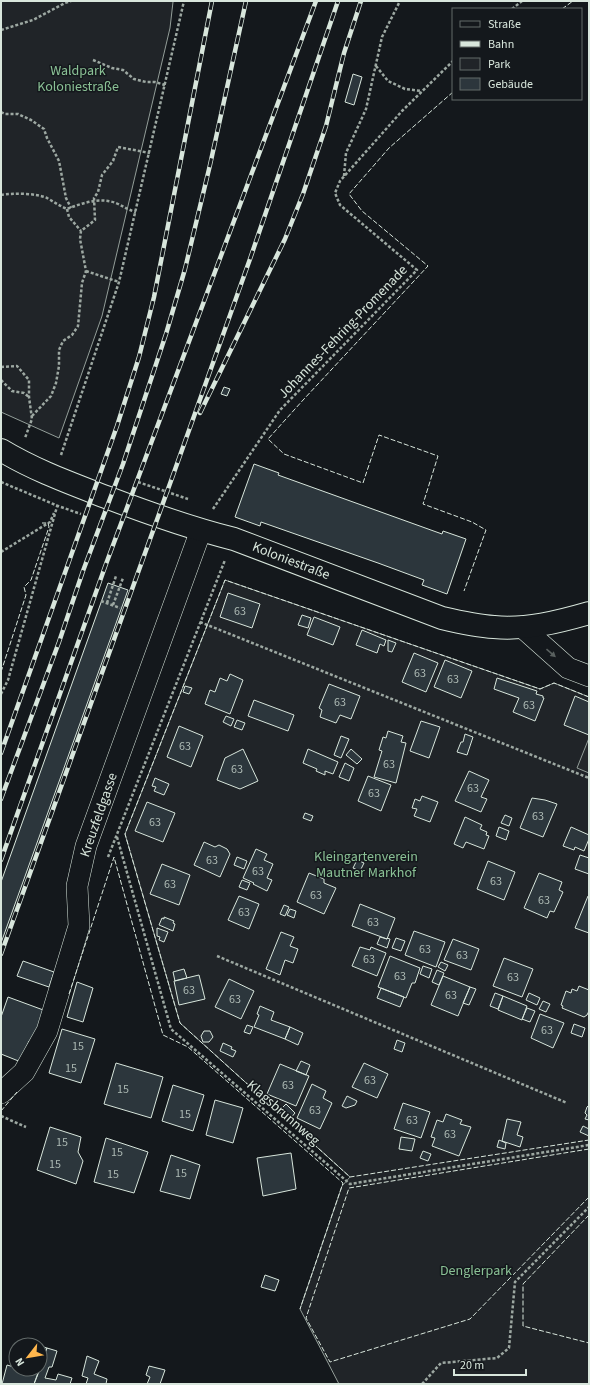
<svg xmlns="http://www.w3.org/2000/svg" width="590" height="1385" font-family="'Source Sans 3',sans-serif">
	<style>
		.green { fill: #202428; stroke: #939e99 }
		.parking { fill: #24282b; stroke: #939e99 }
		.building { fill: #2c363c; stroke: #d8e6dc }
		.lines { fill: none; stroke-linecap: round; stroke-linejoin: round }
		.street-casing { stroke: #d8e6dc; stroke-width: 22 }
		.secondary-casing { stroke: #d8e6dc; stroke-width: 24 }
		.path { stroke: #9da8a2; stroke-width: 2.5; stroke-dasharray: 3 2; stroke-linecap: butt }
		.street { stroke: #14181c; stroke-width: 21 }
		.secondary { stroke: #14181c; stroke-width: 22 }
		.rail-casing { stroke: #d8e6dc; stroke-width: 4.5 }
		.rail { stroke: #14181c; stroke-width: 3; stroke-dasharray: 9; stroke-linecap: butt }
		.fence { stroke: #d8e6dc; stroke-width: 1; stroke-dasharray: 5 2; stroke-linecap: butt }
		.oneway { fill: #59605f }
		.labels { text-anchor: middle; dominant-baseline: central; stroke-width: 3; stroke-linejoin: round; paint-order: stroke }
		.number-label { font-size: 12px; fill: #adbab4 }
		.park-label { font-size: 14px; fill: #8ac095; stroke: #14181c }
		.street-label { font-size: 14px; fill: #d8e6dc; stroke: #14181c }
	</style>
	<rect width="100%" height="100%" fill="#14181c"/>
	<!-- green -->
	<path class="green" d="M 1,1 L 173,1 L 173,2 L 170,28 L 102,316 L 59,438 L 1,412 Z
		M 225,580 L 540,689 L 554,683 L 589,697 L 589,1384 L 339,1384 L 300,1309 L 342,1186 L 350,1177 L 180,1023 L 125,834 Z"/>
	<!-- parking -->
	<path class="parking" d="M 589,738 L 589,773 L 577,768 Z"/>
	<!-- building -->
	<path class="building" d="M 353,74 L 362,77 L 354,105 L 345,102 Z
		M 224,387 L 230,389 L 227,396 L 221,394 Z
		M 254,464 L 279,473 L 278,475 L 442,534 L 443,531 L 466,539 L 447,594 L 422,585 L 424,580 L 378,563 L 261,522 L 260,526 L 235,517 Z
		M 108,583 L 128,590 L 1,943 L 1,882 Z
		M 228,593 L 260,604 L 252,628 L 220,617 Z
		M 302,615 L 311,618 L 308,628 L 298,625 Z
		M 314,617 L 340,627 L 333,645 L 307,635 Z
		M 362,630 L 386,640 L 384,646 L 380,644 L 377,653 L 356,645 Z
		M 388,640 L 396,643 L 392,652 L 388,651 Z
		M 414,653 L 438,663 L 426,692 L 402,682 Z
		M 445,660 L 472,671 L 461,698 L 434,687 Z
		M 230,674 L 243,680 L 230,714 L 205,704 L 210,690 L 215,692 L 220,678 L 227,681 Z
		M 497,678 L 537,691 L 536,694 L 543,696 L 543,698 L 544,698 L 535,721 L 513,712 L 519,698 L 494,689 Z
		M 329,684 L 360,696 L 351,719 L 340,715 L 336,723 L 320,717 L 322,710 L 319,708 Z
		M 185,686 L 192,688 L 189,694 L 183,692 Z
		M 575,696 L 589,702 L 589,735 L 564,725 Z
		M 254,700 L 294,715 L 288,731 L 248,716 Z
		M 226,716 L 234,719 L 231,726 L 223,722 Z
		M 237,720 L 245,723 L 242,730 L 234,727 Z
		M 421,721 L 440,727 L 429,758 L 410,751 Z
		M 179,726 L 203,736 L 191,767 L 167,757 Z
		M 388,731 L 403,736 L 401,742 L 406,743 L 396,783 L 374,777 L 382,751 L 379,750 L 383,737 L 386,738 Z
		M 465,734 L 473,737 L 467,755 L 457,752 L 461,742 L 463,742 Z
		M 341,736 L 349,739 L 341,758 L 334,755 Z
		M 243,749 L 258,781 L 240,789 L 217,780 L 225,758 Z
		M 308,749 L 338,762 L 333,774 L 325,771 L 325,775 L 316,771 L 317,769 L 303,763 Z
		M 351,749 L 362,759 L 357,764 L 346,755 Z
		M 345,763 L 354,768 L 349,781 L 339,777 Z
		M 469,771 L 489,780 L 481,797 L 487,799 L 481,812 L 455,801 Z
		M 368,776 L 391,785 L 381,811 L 358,801 Z
		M 155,778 L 169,784 L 164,795 L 154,791 L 156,787 L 152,786 Z
		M 422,796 L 438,802 L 430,822 L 414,816 L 417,809 L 412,808 L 415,799 L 420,801 Z
		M 532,798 L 545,800 L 557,804 L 543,837 L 520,828 Z
		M 147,802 L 175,813 L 163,842 L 135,831 Z
		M 305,813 L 313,816 L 311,821 L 303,818 Z
		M 505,815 L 512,818 L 509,826 L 501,823 Z
		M 465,817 L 482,825 L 480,829 L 487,832 L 486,835 L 489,836 L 484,849 L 466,842 L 463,848 L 454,844 Z
		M 499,827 L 509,831 L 506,840 L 496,836 Z
		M 571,827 L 589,835 L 589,839 L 584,851 L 575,847 L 574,850 L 563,846 Z
		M 204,842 L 215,847 L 219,845 L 227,849 L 230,854 L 220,877 L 194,865 Z
		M 256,849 L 267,854 L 264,860 L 273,864 L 267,878 L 272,880 L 267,891 L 253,884 L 254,883 L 243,878 Z
		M 580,855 L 589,858 L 589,874 L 575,869 Z
		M 237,857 L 247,861 L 244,869 L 234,865 Z
		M 357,860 L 364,863 L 360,871 L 353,868 Z
		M 488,861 L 515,872 L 504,900 L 477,889 Z
		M 162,864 L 190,875 L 179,905 L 150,894 Z
		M 309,873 L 324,879 L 324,883 L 336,888 L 324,914 L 297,902 Z
		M 539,873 L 562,882 L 559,890 L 563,892 L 554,912 L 550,911 L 547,918 L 524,908 Z
		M 242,880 L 250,883 L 247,890 L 239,887 Z
		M 239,896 L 259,904 L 249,929 L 228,920 Z
		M 588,896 L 589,897 L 589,933 L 575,928 Z
		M 360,904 L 395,918 L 387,939 L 352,926 Z
		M 284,905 L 289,907 L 285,916 L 280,914 Z
		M 290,909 L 296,911 L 294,918 L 287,915 Z
		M 164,917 L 174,921 L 173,923 L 175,924 L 173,931 L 159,925 L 162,918 L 164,919 Z
		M 157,928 L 168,932 L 164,942 L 159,940 L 160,937 L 157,936 Z
		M 414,931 L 445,942 L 436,967 L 405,955 Z
		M 281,932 L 294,937 L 290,946 L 298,949 L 293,963 L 285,960 L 280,975 L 266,969 Z
		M 380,937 L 387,939 L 387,938 L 390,939 L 387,948 L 377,944 Z
		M 396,938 L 405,941 L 401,951 L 392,948 Z
		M 453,939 L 479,949 L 471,970 L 444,960 Z
		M 360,947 L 370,950 L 371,947 L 386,953 L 377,976 L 352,966 Z
		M 390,956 L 420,968 L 415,983 L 412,983 L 406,998 L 378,987 Z
		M 504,958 L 533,969 L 522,997 L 493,986 Z
		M 23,961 L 54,972 L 49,987 L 17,976 Z
		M 441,962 L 448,965 L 445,971 L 438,967 Z
		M 423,966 L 432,969 L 429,978 L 420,974 Z
		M 184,969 L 187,978 L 175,981 L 173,972 Z
		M 437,970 L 444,973 L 439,985 L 432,982 Z
		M 199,975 L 205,999 L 179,1005 L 174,981 Z
		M 443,976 L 470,987 L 458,1016 L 431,1005 Z
		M 229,979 L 254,991 L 241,1019 L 215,1007 Z
		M 77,982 L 93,988 L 83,1022 L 67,1017 Z
		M 579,986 L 589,990 L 589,1011 L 587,1015 L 584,1017 L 562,1008 L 563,1006 L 561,1005 L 566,991 L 571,993 L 572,989 L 577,991 Z
		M 470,987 L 476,989 L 469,1005 L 463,1003 Z
		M 381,988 L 404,997 L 400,1007 L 377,998 Z
		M 495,993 L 503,996 L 498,1009 L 490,1006 Z
		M 529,993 L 540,998 L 537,1005 L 526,1000 Z
		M 503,996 L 527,1006 L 522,1020 L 498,1010 Z
		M 8,997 L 46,1011 L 35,1043 L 29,1041 L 21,1062 L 1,1054 L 1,1017 Z
		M 543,1001 L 550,1004 L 546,1012 L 539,1009 Z
		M 260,1006 L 274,1012 L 271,1020 L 290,1027 L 285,1039 L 254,1027 L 259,1015 L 257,1014 Z
		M 527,1008 L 535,1011 L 530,1022 L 522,1019 Z
		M 540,1014 L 564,1023 L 553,1048 L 531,1038 Z
		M 574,1024 L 585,1028 L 582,1037 L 571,1033 Z
		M 247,1025 L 253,1027 L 250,1034 L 244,1032 Z
		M 290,1027 L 303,1033 L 298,1045 L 285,1039 Z
		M 62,1029 L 95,1039 L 81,1083 L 49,1073 Z
		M 204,1031 L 210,1031 L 213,1037 L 209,1042 L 203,1042 L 201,1036 Z
		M 397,1040 L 405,1043 L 402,1052 L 394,1049 Z
		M 223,1043 L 232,1047 L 231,1049 L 236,1051 L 233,1057 L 220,1051 Z
		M 301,1061 L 310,1065 L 306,1075 L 296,1071 Z
		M 116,1063 L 163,1077 L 151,1118 L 104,1104 Z
		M 364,1063 L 388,1074 L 377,1098 L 352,1087 Z
		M 280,1064 L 309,1076 L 296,1106 L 267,1094 Z
		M 312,1084 L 326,1091 L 323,1098 L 332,1103 L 320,1129 L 297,1118 Z
		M 173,1085 L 204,1095 L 193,1131 L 162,1121 Z
		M 347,1096 L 357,1101 L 355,1105 L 346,1108 L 342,1106 Z
		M 215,1100 L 243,1108 L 233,1143 L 206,1135 Z
		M 403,1103 L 430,1112 L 421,1138 L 394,1129 Z
		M 286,1104 L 295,1113 L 289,1120 L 279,1111 Z
		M 589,1105 L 589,1120 L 585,1119 L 587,1115 L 585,1113 L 587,1107 Z
		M 446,1114 L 462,1120 L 460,1124 L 471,1127 L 459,1156 L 432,1146 L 435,1138 L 431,1137 L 437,1120 L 443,1122 Z
		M 507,1119 L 521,1122 L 517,1135 L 523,1137 L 520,1147 L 502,1141 Z
		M 583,1126 L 589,1129 L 589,1136 L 580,1132 Z
		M 50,1127 L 81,1137 L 78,1152 L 83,1161 L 76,1184 L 37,1170 Z
		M 401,1137 L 415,1139 L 412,1151 L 399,1149 Z
		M 106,1138 L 148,1152 L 134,1193 L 94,1182 Z
		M 499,1140 L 506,1143 L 505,1149 L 497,1147 Z
		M 423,1151 L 431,1154 L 428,1161 L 420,1158 Z
		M 291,1153 L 296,1189 L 263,1196 L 257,1158 Z
		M 171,1155 L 200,1165 L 190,1199 L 160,1191 Z
		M 265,1275 L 279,1280 L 275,1291 L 261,1287 Z
		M 40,1346 L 47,1348 L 40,1368 Z
		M 47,1348 L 57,1351 L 52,1367 L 49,1367 L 45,1378 L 56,1380 L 58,1374 L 72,1378 L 70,1384 L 34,1384 Z
		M 87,1356 L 99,1361 L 94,1374 L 107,1379 L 106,1384 L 86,1384 L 88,1378 L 82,1376 Z
		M 16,1363 L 16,1369 L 25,1369 L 25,1370 L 30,1372 L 31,1369 L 40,1369 L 34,1384 L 2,1384 L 7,1365 L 14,1367 Z
		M 149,1366 L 165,1370 L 160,1384 L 147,1384 L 150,1377 L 146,1375 Z"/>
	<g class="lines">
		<!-- street casing -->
		<g class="street-casing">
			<path id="street" d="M 522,627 L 568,668 L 589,676
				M 1,1093 L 24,1072 L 47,1031 L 79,926 L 77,886 L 86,846 L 201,530"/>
		</g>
		<!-- secondary casing -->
		<g class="secondary-casing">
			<path id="secondary" d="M 1,450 C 34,470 70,483 106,497 C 148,513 190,528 234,539 L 442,618 C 459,622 476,626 494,627 C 526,630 558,622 589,613"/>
		</g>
		<!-- path -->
		<path class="path" d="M 512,9 L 522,1
			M 1,30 L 33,20 L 65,3 L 71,1
			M 93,60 L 112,68 L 123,70 L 134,79 L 146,82 L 155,82 L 165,85
			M 376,66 L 388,81 L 405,89 L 422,91
			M 1,112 L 5,114 L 18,114 L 31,120 L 44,129 L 47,138 L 59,161 L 66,198 L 71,208
			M 344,176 L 346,153 L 366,109 L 382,37 L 400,1
			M 1,195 C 13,193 36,193 47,198 C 54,202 60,206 67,209 C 82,203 100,197 116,203 C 123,206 128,210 136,212
			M 67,209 L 69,217 L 81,231
			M 86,271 L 119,282
			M 1,367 L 17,366 L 29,380 L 29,397 L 32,419 L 25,438
			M 1,380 L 12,391 L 24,393 L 29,397
			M 32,416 L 51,396 L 56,383 L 59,366 L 59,350 L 63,341 L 72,335 L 78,326 L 82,283 L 86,271 L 80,239 L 81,231 L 95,220 L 94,198 L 98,192 L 102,175 L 113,161 L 118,147 L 150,153
			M 61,455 L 119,282 L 184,1
			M 1,482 L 58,506 L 81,514
			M 138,482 L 188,499
			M 213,509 L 280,410 L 417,270 L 340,205 L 335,193 L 340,181 L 402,111 L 453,61
			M 1,552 L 50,522 L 54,513
			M 101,601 L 120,608
			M 107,603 L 116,576
			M 113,605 L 123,578
			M 200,622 L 589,778
			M 1,694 L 8,680 L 58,503
			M 117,837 L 171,1029 L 350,1184 L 589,1145
			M 108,857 L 225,560
			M 217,956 L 567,1103
			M 1,1116 L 26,1127
			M 422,1384 L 441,1363 L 497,1358 L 509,1348 L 515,1282 L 589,1207"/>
		<!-- street -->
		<use href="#street" class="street"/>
		<!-- secondary -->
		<use href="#secondary" class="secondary"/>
		<!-- rail casing -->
		<g class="rail-casing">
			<path id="rail" d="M 200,413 L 285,239 L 303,194 L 326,126 L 344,53 L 361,1
				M 1,753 L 117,426 L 139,357 L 154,297 L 212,1
				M 1,799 L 59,642 L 83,571 L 123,464 L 166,334 L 185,269 L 210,165 L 246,1
				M 1,860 L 106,564 L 316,1
				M 1,954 L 172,478 L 250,259 L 338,1"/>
		</g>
		<!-- rail -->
		<use href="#rail" class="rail"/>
		<!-- fence -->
		<path class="fence" d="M 562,9 L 573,1
			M 453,92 L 389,148 L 349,194 L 362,211 L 428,266 L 304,399 L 268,439 L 284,454 L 363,483 L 379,435 L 438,456 L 423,504 L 472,522 L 486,530 L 464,591
			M 1,672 L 26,595 L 24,587 L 31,580 L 49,527 L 48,523 L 42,523
			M 589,697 L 554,683 L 540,689 L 225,580 L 125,834 L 180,1023 L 350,1177 L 589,1140
			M 69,994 L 114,857 L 163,1035 L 188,1047 L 343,1183 L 300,1309
			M 1,1111 L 17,1092
			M 589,1149 L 349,1188 L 306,1318 L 330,1362 L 470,1319 L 589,1197
			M 589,1215 L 523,1284 L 523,1326 L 589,1343"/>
	</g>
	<!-- one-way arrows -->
	<defs><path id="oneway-solid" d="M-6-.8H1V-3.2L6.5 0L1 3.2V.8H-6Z"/></defs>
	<use class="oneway" href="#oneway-solid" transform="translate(551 653) rotate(41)"/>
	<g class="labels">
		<!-- number labels -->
		<g class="number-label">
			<text x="240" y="611">63</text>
			<text x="420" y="673">63</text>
			<text x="453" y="679">63</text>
			<text x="340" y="702">63</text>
			<text x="529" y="705">63</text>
			<text x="185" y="746">63</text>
			<text x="389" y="764">63</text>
			<text x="237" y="769">63</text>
			<text x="473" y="788">63</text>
			<text x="374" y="793">63</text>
			<text x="538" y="816">63</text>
			<text x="155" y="822">63</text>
			<text x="212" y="860">63</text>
			<text x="258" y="871">63</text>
			<text x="496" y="881">63</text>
			<text x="170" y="884">63</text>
			<text x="316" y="895">63</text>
			<text x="544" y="900">63</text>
			<text x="244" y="912">63</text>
			<text x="373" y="922">63</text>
			<text x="425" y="949">63</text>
			<text x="462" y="955">63</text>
			<text x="369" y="959">63</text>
			<text x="400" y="976">63</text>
			<text x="513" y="977">63</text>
			<text x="189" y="990">63</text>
			<text x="451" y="995">63</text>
			<text x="235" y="999">63</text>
			<text x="547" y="1030">63</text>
			<text x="78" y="1046">15</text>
			<text x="71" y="1068">15</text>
			<text x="370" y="1080">63</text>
			<text x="288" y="1085">63</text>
			<text x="123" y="1089">15</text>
			<text x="315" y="1110">63</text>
			<text x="185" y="1114">15</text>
			<text x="412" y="1120">63</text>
			<text x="450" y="1134">63</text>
			<text x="62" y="1142">15</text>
			<text x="117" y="1152">15</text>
			<text x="55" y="1164">15</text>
			<text x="181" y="1173">15</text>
			<text x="113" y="1174">15</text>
		</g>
		<!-- park labels -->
		<g class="park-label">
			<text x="78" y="71">Waldpark<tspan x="78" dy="16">Koloniestraße</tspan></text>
			<text x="366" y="857">Kleingartenverein<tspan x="366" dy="16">Mautner Markhof</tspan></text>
			<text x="476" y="1271">Denglerpark</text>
		</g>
		<!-- street labels -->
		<g class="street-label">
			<text transform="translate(343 332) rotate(-46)">Johannes-Fehring-Promenade</text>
			<text transform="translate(291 561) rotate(21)">Koloniestraße</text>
			<text transform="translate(99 815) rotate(-71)">Kreuzfeldgasse</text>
			<text transform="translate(283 1113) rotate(41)">Klagsbrunnweg</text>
		</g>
	</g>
	<!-- border -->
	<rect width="590" height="1385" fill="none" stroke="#d8e6dc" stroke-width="4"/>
	<!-- legend -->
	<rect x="452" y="8" width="130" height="92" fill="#14181c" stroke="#626a69"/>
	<rect x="460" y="21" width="20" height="6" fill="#14181c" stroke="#626a69"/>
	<text x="488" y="28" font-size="12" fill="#d8e6dc">Straße</text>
	<rect x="460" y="41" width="20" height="6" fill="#d8e6dc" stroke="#626a69"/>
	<text x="488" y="48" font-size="12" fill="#d8e6dc">Bahn</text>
	<rect x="460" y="58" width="20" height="12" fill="#202428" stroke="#626a69"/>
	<text x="488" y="68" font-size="12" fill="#d8e6dc">Park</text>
	<rect x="460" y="78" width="20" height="12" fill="#2c363c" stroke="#626a69"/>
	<text x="488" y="88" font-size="12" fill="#d8e6dc">Gebäude</text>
	<!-- north arrow -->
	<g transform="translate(28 1357) rotate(239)"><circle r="19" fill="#14181c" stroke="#626a69"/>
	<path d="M0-3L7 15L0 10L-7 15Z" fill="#ffb74d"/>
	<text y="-6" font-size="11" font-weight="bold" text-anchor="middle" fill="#d8e6dc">N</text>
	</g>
	<!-- scale -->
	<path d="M454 1369v6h72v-6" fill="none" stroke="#d8e6dc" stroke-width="2"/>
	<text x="460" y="1369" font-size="12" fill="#d8e6dc" stroke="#14181c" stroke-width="3" paint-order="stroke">20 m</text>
</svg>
